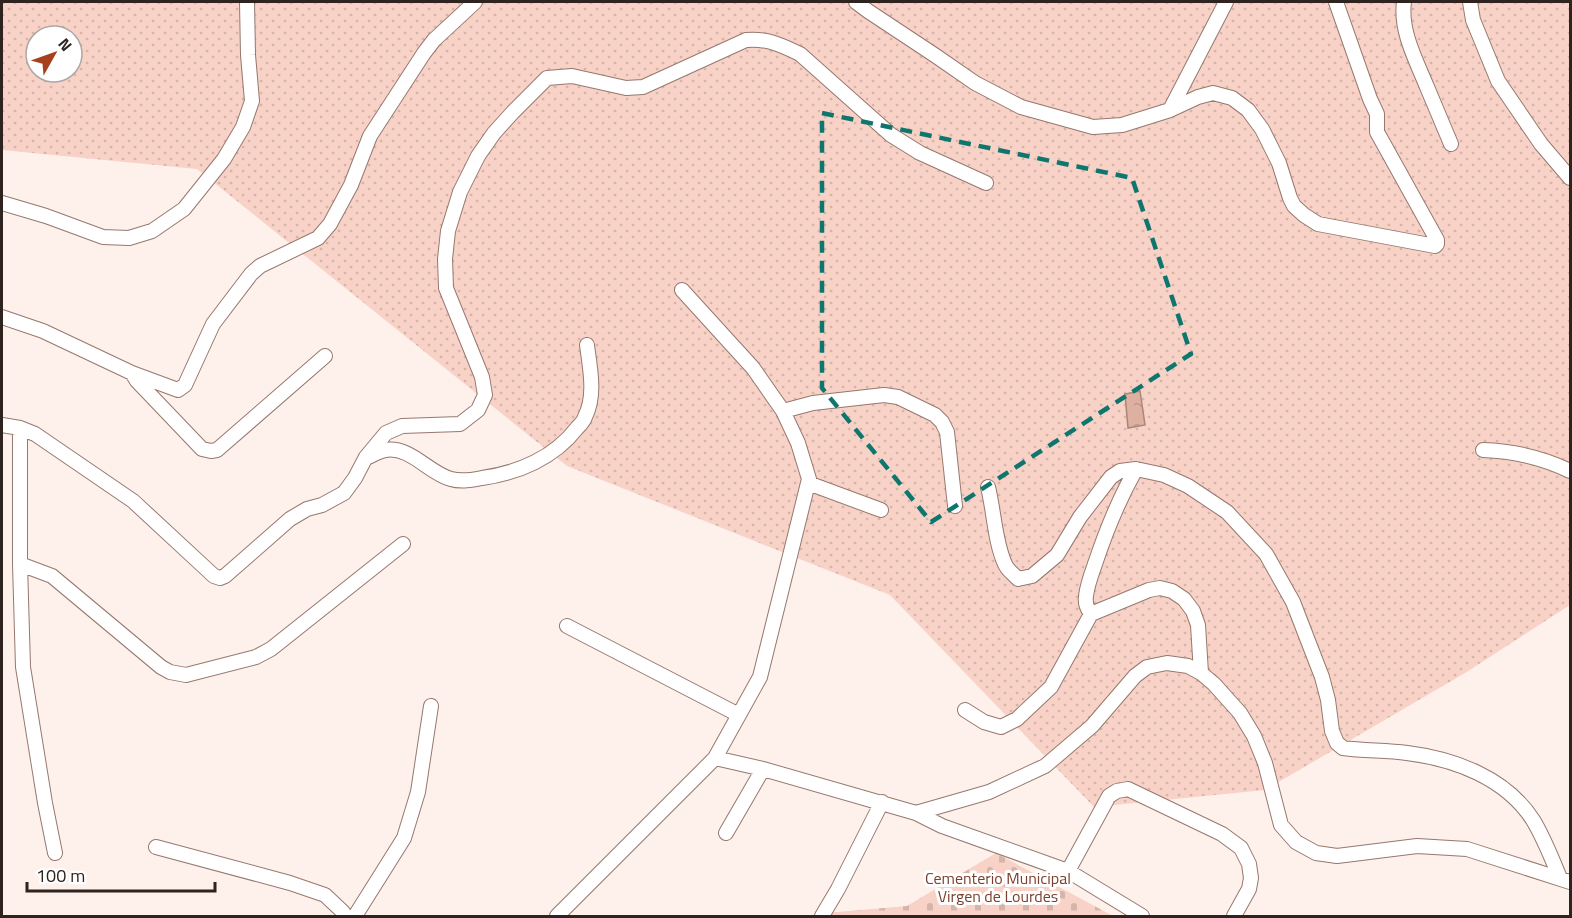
<svg xmlns="http://www.w3.org/2000/svg" width="1572" height="918" font-family="'Titillium Web',sans-serif">
	<style>
		.grass { fill: url(#grass-dots); fill-rule: evenodd }
		.cemetery { fill: url(#cemetery-stones) }
		.water { fill: url(#water-ripples); stroke: #aa867a; stroke-width: 1.5 }
		.lines { fill: none; stroke-linecap: round; stroke-linejoin: round }
		.minor-casing { stroke: #96786e; stroke-width: 16 }
		.minor { stroke: #fff; stroke-width: 14 }
		.marked { fill: none; stroke: #0f766e; stroke-width: 4.5; stroke-dasharray: 12 8; stroke-linejoin: round }
		.labels { text-anchor: middle; dominant-baseline: central; stroke-width: 6; stroke-linejoin: round; paint-order: stroke }
		.park-label { font-size: 16px; fill: #7a3f2c; stroke: #fff }
	</style>
	<defs>
		<pattern id="grass-dots" width="8" height="8" patternUnits="userSpaceOnUse" patternTransform="scale(1.5)"><rect width="8" height="8" fill="#f8d2c6"/><path d="M2 2h.1M6 6h.1" fill="none" stroke="#d5b4aa" stroke-width="1.8" stroke-linecap="round"/></pattern>
		<pattern id="cemetery-stones" width="16" height="16" patternUnits="userSpaceOnUse" patternTransform="scale(1.5)"><rect width="16" height="16" fill="#f8d2c6"/><path d="M2 7V4a2 2 0 0 1 4 0v3zM10 15v-3a2 2 0 0 1 4 0v3z" fill="#d5b4aa"/></pattern>
		<pattern id="water-ripples" width="26" height="14" patternUnits="userSpaceOnUse" patternTransform="scale(1.5)"><rect width="26" height="14" fill="#deb0a1"/><path d="M2 4q2-2 4 0t4 0M15 11q2-2 4 0t4 0" fill="none" stroke="#bf978a"/></pattern>
	</defs>
	<rect width="100%" height="100%" fill="#fef0eb"/>
	<!-- grass -->
	<path class="grass" d="M 2,2 L 1570,2 L 1570,605 L 1465,673 L 1265,790 L 1094,807 L 890,595 L 567,466 L 197,169 L 2,150 ZM 36,36 L 72,36 L 72,72 L 36,72 Z"/>
	<!-- cemetery -->
	<path class="cemetery" d="M 996,853 L 1113,916 L 813,916 L 814,914 L 907,906 Z"/>
	<!-- water -->
	<path class="water" d="M 1140,391 L 1145,425 L 1128,428 L 1125,394 Z"/>
	<g class="lines">
		<!-- minor casing -->
		<g class="minor-casing">
			<path id="minor" d="M 856,2 L 868,11 L 936,56 L 975,83 L 1021,107 L 1093,127 L 1122,125 L 1170,110 L 1198,97 L 1213,93 L 1232,98 L 1248,110 L 1262,129 L 1279,163 L 1290,198 L 1294,206 L 1304,215 L 1318,224 L 1435,246 L 1437,244 L 1437,240 L 1377,132 L 1377,114 L 1370,99 L 1336,2
				M 1404,2 C 1400,31 1416,60 1427,87 C 1435,106 1443,125 1451,144
				M 1470,2 L 1473,20 L 1498,81 L 1541,144 L 1570,178
				M 1170,110 L 1226,2
				M 2,203 L 46,216 L 103,237 L 129,238 L 152,231 L 184,209 L 224,159 L 243,127 L 252,101 L 248,55 L 247,2
				M 2,317 L 43,331 L 132,373 L 178,390 L 185,385 L 213,324 L 251,274 L 260,266 L 318,238 L 330,224 L 351,185 L 370,136 L 424,53 L 434,40 L 475,2
				M 132,373 L 137,381 L 202,449 L 211,451 L 217,450 L 325,356
				M 783,411 L 813,403 L 884,395 L 898,397 L 935,415 L 942,422 L 947,432 L 955,506
				M 2,425 L 20,428 L 35,434 L 133,501 L 214,576 L 220,578 L 225,576 L 290,519 L 307,509 L 322,505 L 344,493 L 355,478 L 366,457 L 386,433 L 402,426 L 460,424 L 478,410 L 485,395 L 482,377 L 446,288 L 445,259 L 448,231 L 460,192 L 478,156 L 494,133 L 513,112 L 547,78 L 572,76 L 626,88 L 643,87 L 746,40 C 767,38 781,45 800,54 L 891,135 L 920,153 L 986,183
				M 20,428 L 20,564 L 23,667 L 45,803 L 55,853
				M 1483,450 C 1513,451 1543,458 1570,471
				M 368,457 C 373,455 379,451 385,450 C 411,446 428,473 451,479 C 461,482 472,480 482,478 C 518,473 554,458 577,428 C 580,425 584,421 585,417 C 596,395 590,369 587,345
				M 808,483 L 881,510
				M 988,487 C 994,511 995,543 1005,564 C 1007,570 1014,574 1018,579 L 1032,576 L 1057,555 L 1080,517 L 1111,477 L 1120,471 L 1136,469
				M 20,564 L 52,576 L 161,667 L 170,672 L 186,675 L 256,657 L 271,649 L 403,544
				M 567,626 L 739,715
				M 1201,673 L 1198,625 L 1193,611 L 1184,599 L 1172,591 L 1160,588 L 1149,590 L 1091,614 C 1087,608 1085,604 1086,596 C 1087,586 1091,575 1095,564 C 1106,531 1119,499 1136,469 L 1164,475 L 1188,486 L 1227,512 L 1266,554 L 1293,602 L 1322,677 L 1328,700 L 1332,731 L 1337,743 L 1343,748 C 1365,751 1386,750 1407,753 C 1455,759 1506,778 1533,820 C 1544,838 1552,859 1560,878
				M 965,710 L 984,722 L 1001,727 L 1017,719 L 1051,687 L 1091,614
				M 715,758 L 763,769 L 916,813 L 989,792 L 1045,766 L 1092,726 L 1135,676 L 1147,667 L 1167,663 L 1188,666 L 1201,673 L 1214,684 L 1240,713 L 1254,736 L 1265,763 L 1281,825 L 1296,842 L 1316,853 L 1337,856 L 1417,846 L 1467,849 L 1570,882
				M 916,813 L 942,826 L 1068,871 L 1142,916
				M 726,833 L 763,769
				M 156,847 L 290,883 L 325,895 L 343,912 L 345,916
				M 1068,871 L 1109,796 L 1117,791 L 1128,789 L 1222,834 L 1241,848 L 1249,864 L 1251,878 L 1249,889 L 1234,916
				M 355,916 L 404,838 L 418,792 L 431,706
				M 557,916 L 715,758 L 760,677 L 809,479 L 798,443 L 783,411 L 753,368 L 682,290
				M 822,916 L 838,889 L 882,802"/>
		</g>
		<!-- minor -->
		<use href="#minor" class="minor"/>
	</g>
	<!-- marked area -->
	<path class="marked" d="M 822,113 L 1132,178 L 1191,354 L 931,522 L 822,388 Z"/>
	<g class="labels">
		<!-- park labels -->
		<g class="park-label">
			<text x="998" y="878">Cementerio Municipal<tspan x="998" dy="18">Virgen de Lourdes</tspan></text>
		</g>
	</g>
	<!-- border -->
	<rect width="1572" height="918" fill="none" stroke="#2f231f" stroke-width="6"/>
	<!-- north arrow -->
	<g transform="translate(54 54) rotate(50)"><circle r="28" fill="#ffffff" stroke="#aca7a5" stroke-width="1.5"/>
	<path d="M0-4.5L10 22L0 15L-10 22Z" fill="#a7401c"/>
	<text y="-9" font-size="16" font-weight="bold" text-anchor="middle" fill="#2f231f">N</text>
	</g>
	<!-- scale -->
	<path d="M27 882v9h188v-9" fill="none" stroke="#2f231f" stroke-width="3"/>
	<text x="36" y="882" font-size="18" fill="#2f231f" stroke="#ffffff" stroke-width="4.5" paint-order="stroke">100 m</text>
</svg>
